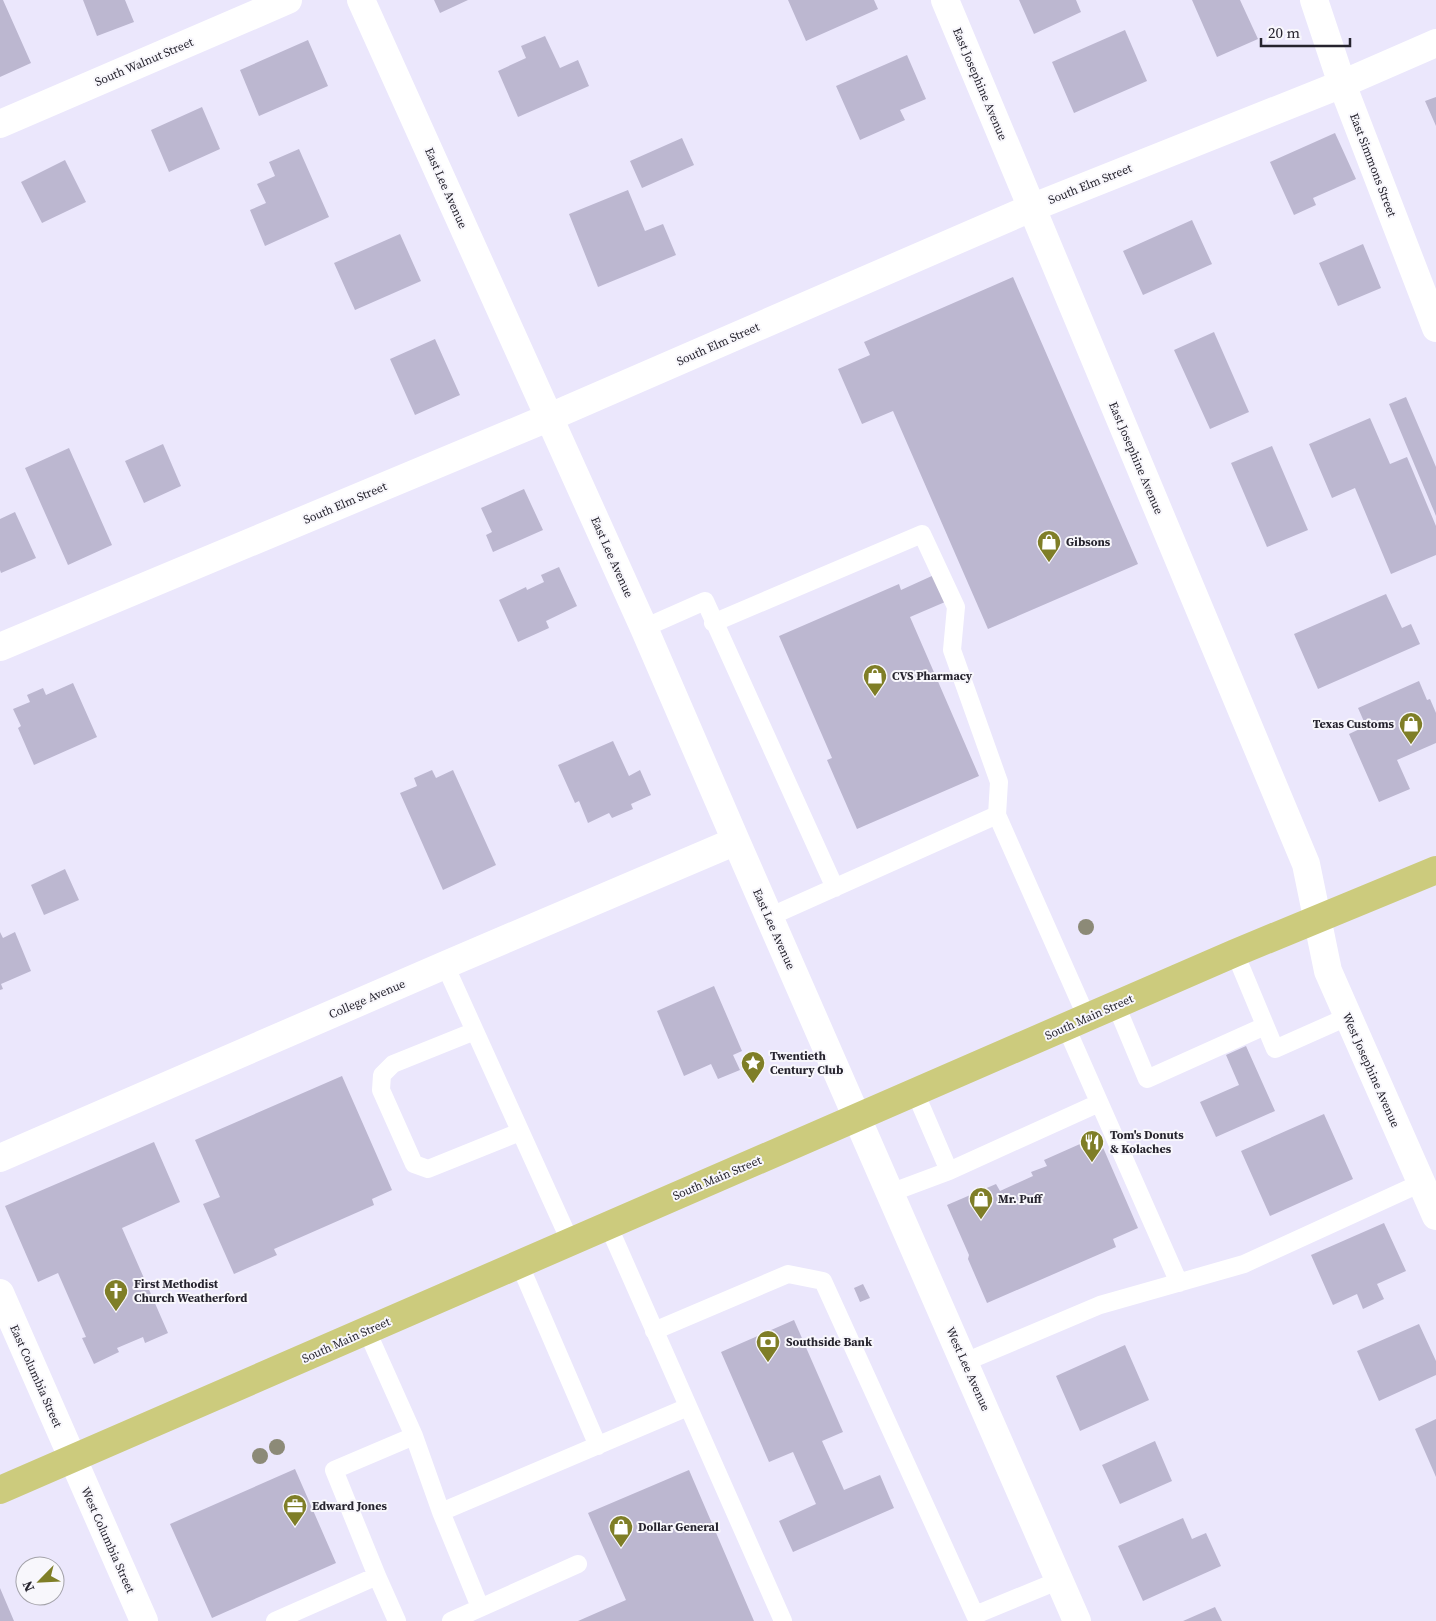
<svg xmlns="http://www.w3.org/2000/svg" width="1436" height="1621" font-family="'Source Serif 4',serif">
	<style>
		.building { fill: #bcb7d0 }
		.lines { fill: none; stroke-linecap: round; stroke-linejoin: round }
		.lane { stroke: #fff; stroke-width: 18 }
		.street { stroke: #fff; stroke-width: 28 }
		.primary { stroke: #cccb7d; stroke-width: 28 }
		.tree { fill: #8c8a77 }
		.labels { text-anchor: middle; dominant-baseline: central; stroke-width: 4; stroke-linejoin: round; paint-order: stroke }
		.street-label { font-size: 12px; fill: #26242e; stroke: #f8f7fc }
		.poi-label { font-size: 12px; font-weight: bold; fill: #26242e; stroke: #f8f7fc; text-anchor: start }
	</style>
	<rect width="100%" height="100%" fill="#ebe7fc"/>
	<!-- building -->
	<path class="building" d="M 0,0 L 3,0 L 31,63 L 0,77 Z
		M 83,0 L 125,0 L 134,22 L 97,36 Z
		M 434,0 L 468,0 L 440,13 Z
		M 788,0 L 874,0 L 878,9 L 806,41 Z
		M 1019,0 L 1076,0 L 1081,12 L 1034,34 Z
		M 1192,0 L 1240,0 L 1258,39 L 1217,57 Z
		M 1125,30 L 1147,81 L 1074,113 L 1052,62 Z
		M 545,36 L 560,68 L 578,60 L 589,86 L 518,117 L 498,71 L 526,58 L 521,46 Z
		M 308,40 L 328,86 L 259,116 L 240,70 Z
		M 907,55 L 926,99 L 900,110 L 905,120 L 860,140 L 836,86 Z
		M 1436,97 L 1436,126 L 1425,101 Z
		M 202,107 L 220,149 L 169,172 L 151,130 Z
		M 1335,133 L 1356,179 L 1313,198 L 1316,205 L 1294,215 L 1270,162 Z
		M 682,138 L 694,165 L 642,188 L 630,161 Z
		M 299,149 L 329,217 L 265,246 L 250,210 L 266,203 L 257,184 L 275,176 L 269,162 Z
		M 65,160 L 86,202 L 42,223 L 21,182 Z
		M 628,190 L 645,231 L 663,224 L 676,255 L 598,287 L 569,214 Z
		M 1192,220 L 1212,264 L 1143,295 L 1123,251 Z
		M 400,234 L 421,281 L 355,310 L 334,263 Z
		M 1363,244 L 1381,288 L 1338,306 L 1319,263 Z
		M 1013,277 L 1138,564 L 988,629 L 893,411 L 862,424 L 838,369 L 870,355 L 864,342 Z
		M 1214,332 L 1249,412 L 1210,429 L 1174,350 Z
		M 435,339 L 460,395 L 415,415 L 390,359 Z
		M 1406,397 L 1436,467 L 1436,516 L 1389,404 Z
		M 1370,418 L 1390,464 L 1407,457 L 1436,526 L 1436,555 L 1391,574 L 1355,488 L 1332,498 L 1309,444 Z
		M 163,444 L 181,486 L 144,503 L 125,461 Z
		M 1272,446 L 1308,530 L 1267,547 L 1231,463 Z
		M 69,448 L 112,545 L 68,565 L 25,468 Z
		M 524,489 L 543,530 L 493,552 L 486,535 L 492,532 L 481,508 Z
		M 15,512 L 36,558 L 1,573 L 0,570 L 0,519 Z
		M 559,567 L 577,606 L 546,621 L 549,628 L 518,642 L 499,600 L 526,587 L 527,590 L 544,582 L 541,575 Z
		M 934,575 L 945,602 L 910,617 L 979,776 L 857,829 L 827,760 L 832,758 L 779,636 L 899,584 L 901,590 Z
		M 1386,594 L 1402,628 L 1411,624 L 1420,644 L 1318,689 L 1294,634 Z
		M 1419,681 L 1427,700 L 1430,699 L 1436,713 L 1436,743 L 1397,760 L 1410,789 L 1379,802 L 1349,734 L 1366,726 L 1358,708 Z
		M 73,683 L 97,737 L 34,765 L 18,728 L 21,726 L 13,709 L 30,702 L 27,695 L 43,688 L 46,695 Z
		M 613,741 L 629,776 L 640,770 L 651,795 L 631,804 L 633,809 L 612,818 L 609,813 L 588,823 L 579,801 L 575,803 L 558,765 Z
		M 432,770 L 436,778 L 453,770 L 496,865 L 443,890 L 400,793 L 417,786 L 414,778 Z
		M 65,869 L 79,900 L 44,915 L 31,885 Z
		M 0,932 L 3,938 L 15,932 L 31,971 L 1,984 L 3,989 L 0,990 Z
		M 714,986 L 742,1051 L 733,1055 L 740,1070 L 718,1079 L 711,1064 L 684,1076 L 657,1011 Z
		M 1246,1046 L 1275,1111 L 1216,1137 L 1200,1102 L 1239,1085 L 1226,1055 Z
		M 342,1076 L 392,1190 L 372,1199 L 374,1205 L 274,1249 L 277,1255 L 234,1274 L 203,1204 L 220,1197 L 195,1140 Z
		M 1324,1114 L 1353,1179 L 1270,1216 L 1241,1151 Z
		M 1098,1136 L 1138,1228 L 1113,1239 L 1116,1247 L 987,1303 L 968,1259 L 969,1255 L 947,1205 L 996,1184 L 1000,1191 L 1033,1176 L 1031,1172 L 1047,1166 L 1044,1160 Z
		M 154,1142 L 180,1202 L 122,1228 L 168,1333 L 145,1343 L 143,1337 L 117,1348 L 119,1352 L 94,1364 L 82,1338 L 86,1337 L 58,1273 L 38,1282 L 5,1206 Z
		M 1384,1223 L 1406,1271 L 1377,1284 L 1384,1299 L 1363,1309 L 1357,1294 L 1333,1305 L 1311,1255 Z
		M 863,1284 L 870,1298 L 860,1302 L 854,1288 Z
		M 794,1320 L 843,1432 L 822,1441 L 844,1490 L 880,1475 L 894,1508 L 793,1552 L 779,1521 L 816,1504 L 793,1452 L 769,1462 L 721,1352 Z
		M 1419,1324 L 1436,1361 L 1436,1375 L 1379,1401 L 1357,1351 Z
		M 1125,1345 L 1149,1400 L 1080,1431 L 1056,1376 Z
		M 1436,1419 L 1436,1477 L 1415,1429 Z
		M 1155,1441 L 1172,1481 L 1120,1504 L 1102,1465 Z
		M 295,1469 L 336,1563 L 212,1618 L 170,1524 Z
		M 689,1470 L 754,1621 L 578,1621 L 626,1600 L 588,1513 Z
		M 1183,1518 L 1192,1539 L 1206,1533 L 1221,1566 L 1143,1601 L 1118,1546 Z
		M 0,1588 L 14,1621 L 0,1621 Z
		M 1215,1607 L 1222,1621 L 1183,1621 Z"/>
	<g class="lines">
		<!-- lane -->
		<path class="lane" d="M 713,623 L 922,534 L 956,607 L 952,650 L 999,782 L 997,815
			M 644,628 L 705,601 L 835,888
			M 769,917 L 997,815 L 1087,1018
			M 1235,953 L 1275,1049 L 1347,1017
			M 445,965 L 570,1241
			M 1116,1005 L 1147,1079 L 1265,1026
			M 1066,1027 L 1179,1283
			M 475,1031 L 393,1064 L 382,1075 L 381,1090 L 414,1164 L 428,1169 L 520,1132
			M 915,1092 L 949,1171 L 1099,1103
			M 890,1193 L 949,1171
			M 608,1225 L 783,1621
			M 519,1263 L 598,1446
			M 367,1331 L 414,1436 L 441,1512 L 480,1607
			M 654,1331 L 788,1274 L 823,1281 L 975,1615 L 1060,1580
			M 965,1362 L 1100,1305 L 1244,1264 L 1421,1183
			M 441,1512 L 688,1407
			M 377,1576 L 334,1470 L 414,1436
			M 275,1621 L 377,1576 L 397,1621
			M 451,1621 L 578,1564"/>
		<!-- street -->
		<path class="street" d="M 361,0 L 644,628 L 736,841 L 1077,1621
			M 945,0 L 1306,864 L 1328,971 L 1436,1216
			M 1314,0 L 1342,84 L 1436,328
			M 0,124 L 288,0
			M 0,647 L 550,417 L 1031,208 L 1342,84 L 1436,43
			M 0,1158 L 445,965 L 736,841
			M 0,1293 L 144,1621"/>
		<!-- primary -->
		<path class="primary" d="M 0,1490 L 1235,953 L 1436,870"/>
	</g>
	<!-- trees -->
	<g class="tree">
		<circle cx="1086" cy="927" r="8"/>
		<circle cx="277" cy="1447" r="8"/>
		<circle cx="260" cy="1456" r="8"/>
	</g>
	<!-- icons -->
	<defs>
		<g id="shop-pin" transform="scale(1.25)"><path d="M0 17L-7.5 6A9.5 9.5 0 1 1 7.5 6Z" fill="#7f7e27" stroke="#f8f7fc"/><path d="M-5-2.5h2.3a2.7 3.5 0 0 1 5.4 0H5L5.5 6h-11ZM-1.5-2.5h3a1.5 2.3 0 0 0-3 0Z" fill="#fff"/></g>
		<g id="sight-pin" transform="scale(1.25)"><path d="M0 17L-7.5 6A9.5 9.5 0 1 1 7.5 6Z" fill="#7f7e27" stroke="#f8f7fc"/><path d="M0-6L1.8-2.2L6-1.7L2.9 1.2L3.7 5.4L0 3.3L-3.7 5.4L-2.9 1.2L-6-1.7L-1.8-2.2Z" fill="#fff"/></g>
		<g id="restaurant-pin" transform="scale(1.25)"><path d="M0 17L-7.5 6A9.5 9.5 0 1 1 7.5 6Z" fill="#7f7e27" stroke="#f8f7fc"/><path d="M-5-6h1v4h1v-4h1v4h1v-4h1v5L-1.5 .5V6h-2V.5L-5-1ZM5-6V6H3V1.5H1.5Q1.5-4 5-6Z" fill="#fff"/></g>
		<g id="church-pin" transform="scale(1.25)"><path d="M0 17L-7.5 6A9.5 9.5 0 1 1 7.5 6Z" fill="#7f7e27" stroke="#f8f7fc"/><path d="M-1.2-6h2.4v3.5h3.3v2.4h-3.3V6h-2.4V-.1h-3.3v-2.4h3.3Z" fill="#fff"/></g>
		<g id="bank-pin" transform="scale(1.25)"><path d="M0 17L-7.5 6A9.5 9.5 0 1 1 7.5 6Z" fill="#7f7e27" stroke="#f8f7fc"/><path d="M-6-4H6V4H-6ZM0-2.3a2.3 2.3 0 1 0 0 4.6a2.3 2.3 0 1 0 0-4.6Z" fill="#fff"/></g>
		<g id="office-pin" transform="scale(1.25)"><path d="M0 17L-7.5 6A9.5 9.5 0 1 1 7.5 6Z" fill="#7f7e27" stroke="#f8f7fc"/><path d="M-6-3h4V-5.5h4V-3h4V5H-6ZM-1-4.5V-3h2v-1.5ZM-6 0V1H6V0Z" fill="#fff"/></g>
	</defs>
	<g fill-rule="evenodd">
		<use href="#shop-pin" x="1049" y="542"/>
		<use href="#shop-pin" x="875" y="676"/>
		<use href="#shop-pin" x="1411" y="724"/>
		<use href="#sight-pin" x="753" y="1063"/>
		<use href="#restaurant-pin" x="1092" y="1142"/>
		<use href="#shop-pin" x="981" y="1199"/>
		<use href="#church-pin" x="116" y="1291"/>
		<use href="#bank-pin" x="768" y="1342"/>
		<use href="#office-pin" x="295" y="1506"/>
		<use href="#shop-pin" x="621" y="1527"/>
	</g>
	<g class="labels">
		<!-- street labels -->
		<g class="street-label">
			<text transform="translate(144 62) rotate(-23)">South Walnut Street</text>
			<text transform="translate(980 84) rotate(67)">East Josephine Avenue</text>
			<text transform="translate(1373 165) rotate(69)">East Simmons Street</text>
			<text transform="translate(1090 184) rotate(-22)">South Elm Street</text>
			<text transform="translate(446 188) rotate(66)">East Lee Avenue</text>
			<text transform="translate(718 344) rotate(-24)">South Elm Street</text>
			<text transform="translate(1136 458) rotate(67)">East Josephine Avenue</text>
			<text transform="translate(345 503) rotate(-23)">South Elm Street</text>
			<text transform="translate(612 557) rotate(66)">East Lee Avenue</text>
			<text transform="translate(774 929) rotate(66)">East Lee Avenue</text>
			<text transform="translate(367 999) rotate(-23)">College Avenue</text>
			<text transform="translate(1089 1017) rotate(-24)">South Main Street</text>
			<text transform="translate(1371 1070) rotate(66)">West Josephine Avenue</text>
			<text transform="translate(717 1178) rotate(-23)">South Main Street</text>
			<text transform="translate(346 1340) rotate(-24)">South Main Street</text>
			<text transform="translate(968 1369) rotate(66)">West Lee Avenue</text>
			<text transform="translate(36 1376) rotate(66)">East Columbia Street</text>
			<text transform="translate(108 1540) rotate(66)">West Columbia Street</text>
		</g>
		<!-- poi labels -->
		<g class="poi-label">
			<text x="1066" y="542">Gibsons</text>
			<text x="892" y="676">CVS Pharmacy</text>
			<text x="1394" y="724" text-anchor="end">Texas Customs</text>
			<text x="770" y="1056">Twentieth<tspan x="770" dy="14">Century Club</tspan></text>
			<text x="1110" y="1135">Tom's Donuts<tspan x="1110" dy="14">&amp; Kolaches</tspan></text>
			<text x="998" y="1199">Mr. Puff</text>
			<text x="134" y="1284">First Methodist<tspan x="134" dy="14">Church Weatherford</tspan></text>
			<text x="786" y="1342">Southside Bank</text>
			<text x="312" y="1506">Edward Jones</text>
			<text x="638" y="1527">Dollar General</text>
		</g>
	</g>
	<!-- north arrow -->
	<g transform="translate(40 1581) rotate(246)"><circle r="24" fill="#f8f7fc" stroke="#a4a3aa"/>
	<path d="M0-4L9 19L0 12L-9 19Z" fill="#7f7e27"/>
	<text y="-8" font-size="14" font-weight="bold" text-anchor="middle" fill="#26242e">N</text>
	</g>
	<!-- scale -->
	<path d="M1261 38v8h89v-8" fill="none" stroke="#26242e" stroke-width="2.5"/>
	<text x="1268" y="38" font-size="15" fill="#26242e" stroke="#f8f7fc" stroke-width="4" paint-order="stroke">20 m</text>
</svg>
